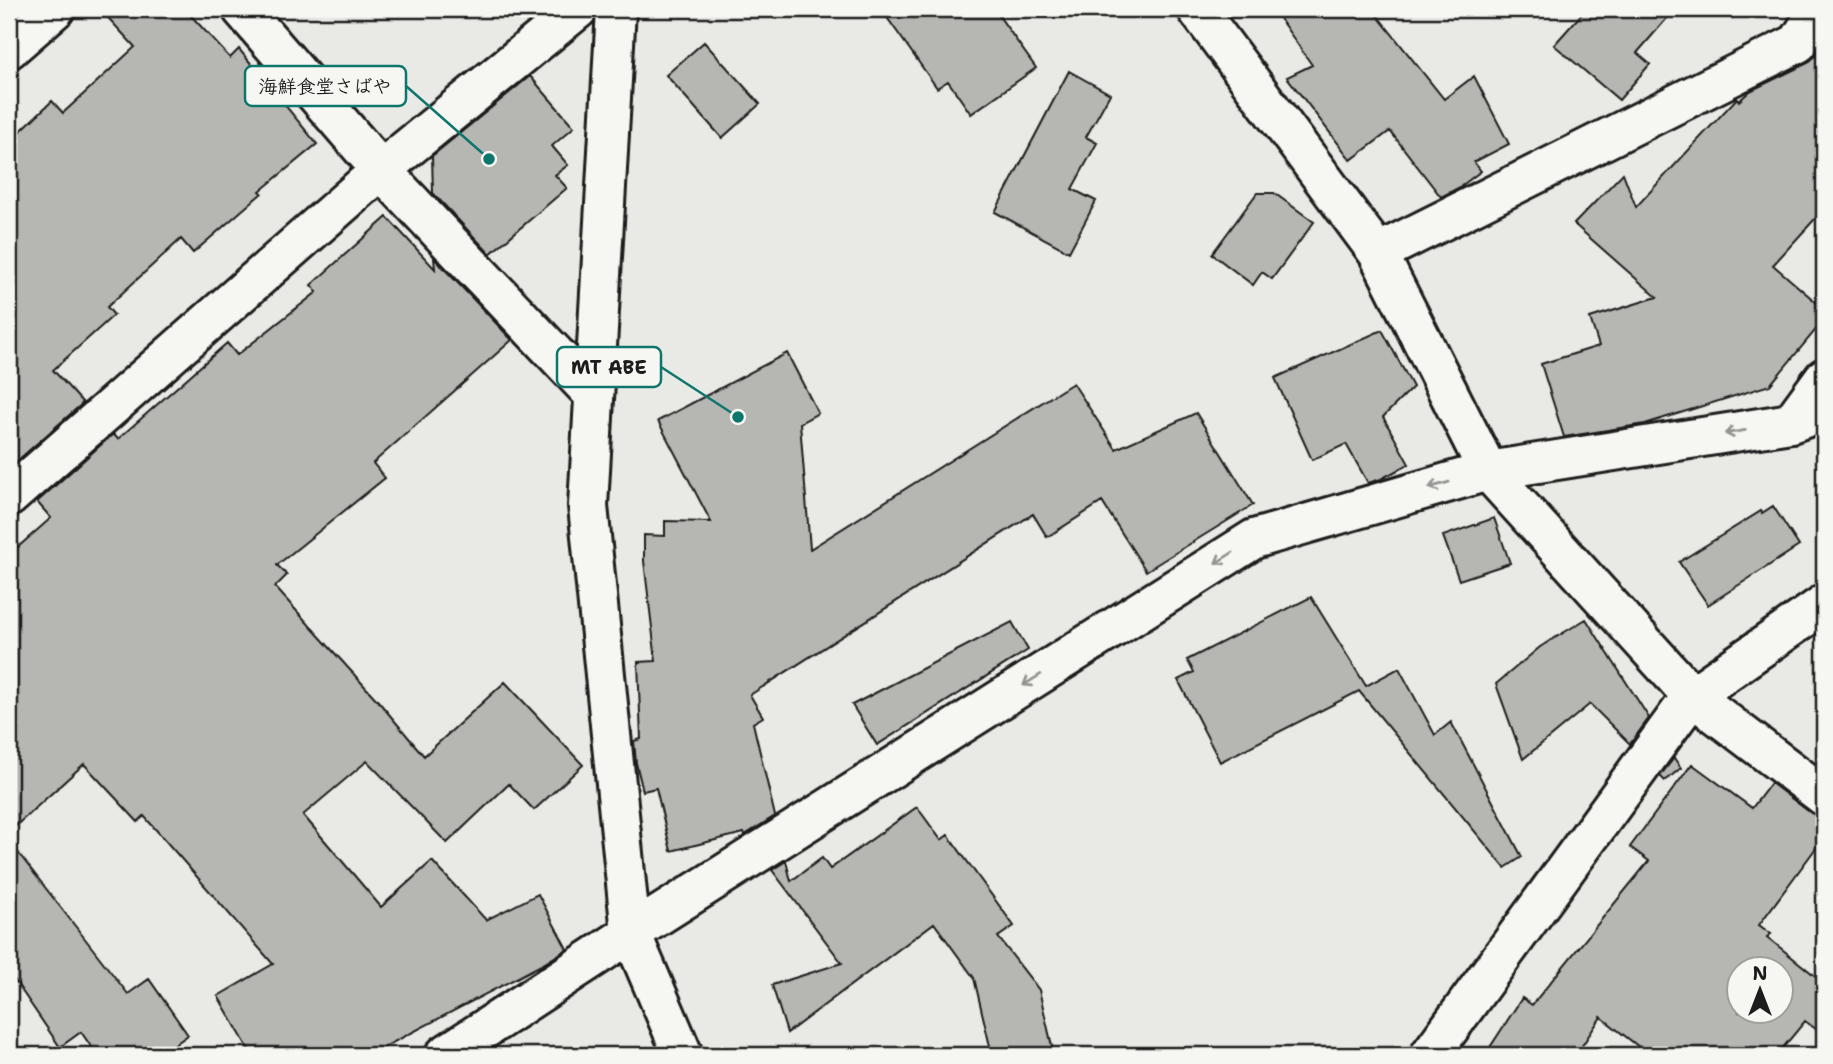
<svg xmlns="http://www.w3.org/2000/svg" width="1833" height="1064" font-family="'Shantell Sans','Klee One',sans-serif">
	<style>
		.building { fill: #b6b6b3; stroke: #1c1c1c; stroke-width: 2; fill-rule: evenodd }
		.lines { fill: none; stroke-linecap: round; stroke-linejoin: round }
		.street-casing { stroke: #1c1c1c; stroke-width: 44 }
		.secondary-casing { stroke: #1c1c1c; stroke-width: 44 }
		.street { stroke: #f6f6f2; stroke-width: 38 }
		.secondary { stroke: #f6f6f2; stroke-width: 38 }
		.oneway { stroke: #949492 }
		.leader { fill: none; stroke: #0f766e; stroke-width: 2.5 }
		.callout-dot { fill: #0f766e; stroke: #f6f6f2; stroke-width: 2.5 }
		.callout { fill: #f6f6f2; stroke: #0f766e; stroke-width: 2.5 }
		.callout-label { font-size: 19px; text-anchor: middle; font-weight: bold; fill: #1c1c1c }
	</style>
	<rect width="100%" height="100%" fill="#e9e9e5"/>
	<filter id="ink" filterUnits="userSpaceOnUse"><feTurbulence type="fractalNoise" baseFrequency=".0143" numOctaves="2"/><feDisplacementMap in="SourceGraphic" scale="14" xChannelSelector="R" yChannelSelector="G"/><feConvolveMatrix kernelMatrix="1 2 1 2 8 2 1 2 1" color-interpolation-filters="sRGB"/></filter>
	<g filter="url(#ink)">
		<!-- building -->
		<path class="building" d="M 100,9 L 185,9 L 230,58 L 239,49 L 317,144 L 260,191 L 262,193 L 193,253 L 181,239 L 107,307 L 114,315 L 53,370 L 83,403 L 9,468 L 9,142 L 52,101 L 63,113 L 135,47 Z
			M 881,9 L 994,9 L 1036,68 L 971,114 L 948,81 L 937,88 Z
			M 1273,9 L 1372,9 L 1444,99 L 1474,76 L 1509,144 L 1474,162 L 1481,171 L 1460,187 L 1441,197 L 1390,131 L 1351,160 L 1287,77 L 1312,65 Z
			M 1586,9 L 1675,9 L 1637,53 L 1650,64 L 1619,100 L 1554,45 Z
			M 704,42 L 760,104 L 722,138 L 666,75 Z
			M 1824,42 L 1824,209 L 1773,265 L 1824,309 L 1824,320 L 1770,385 L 1645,424 L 1564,437 L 1541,364 L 1599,346 L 1590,318 L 1657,297 L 1574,224 L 1623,173 L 1636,207 L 1737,98 L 1739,101 L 1750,91 L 1808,63 L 1817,54 Z
			M 1069,71 L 1110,94 L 1086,137 L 1097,143 L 1072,189 L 1096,201 L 1069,252 L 995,212 Z
			M 530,76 L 574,127 L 552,146 L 568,165 L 555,175 L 567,188 L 490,254 L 433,193 L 432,156 Z
			M 1257,193 L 1274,193 L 1314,222 L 1272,279 L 1262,272 L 1253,285 L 1212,254 Z
			M 387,217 L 435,269 L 434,258 L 512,340 L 373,463 L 385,478 L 277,565 L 287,575 L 275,587 L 378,701 L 424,756 L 505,682 L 583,765 L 534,810 L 509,784 L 447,843 L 367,761 L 303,815 L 381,907 L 432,861 L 486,920 L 538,894 L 567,949 L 545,963 L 369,1055 L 252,1055 L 218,996 L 273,964 L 144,816 L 138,822 L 84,764 L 9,832 L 9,555 L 51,518 L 37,502 L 113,434 L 118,439 L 227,343 L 237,355 L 317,292 L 311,285 Z
			M 1382,330 L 1413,387 L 1383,417 L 1409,464 L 1381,479 L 1368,483 L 1346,444 L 1312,460 L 1275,378 Z
			M 787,353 L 818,413 L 800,423 L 810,549 L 1073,383 L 1116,449 L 1196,413 L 1253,505 L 1146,571 L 1102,502 L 1047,537 L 1033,514 L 750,695 L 763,717 L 753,723 L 775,816 L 745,835 L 744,833 L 671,851 L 656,788 L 643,791 L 636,763 L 634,741 L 641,739 L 638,662 L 656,661 L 644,561 L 644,535 L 665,536 L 665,521 L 711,522 L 658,421 Z
			M 1773,506 L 1799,546 L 1708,605 L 1679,562 L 1761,511 L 1762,513 Z
			M 1494,518 L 1510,563 L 1459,580 L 1443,536 Z
			M 1311,597 L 1366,686 L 1399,668 L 1435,735 L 1451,722 L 1522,857 L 1505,868 L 1359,691 L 1220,762 L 1178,680 L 1194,672 L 1187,660 Z
			M 1586,619 L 1649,718 L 1630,744 L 1590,704 L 1523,759 L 1496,684 L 1540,647 Z
			M 1012,622 L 1028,650 L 877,745 L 852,705 Z
			M 1674,758 L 1681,768 L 1665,781 L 1660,776 Z
			M 1692,764 L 1752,808 L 1771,783 L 1811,813 L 1824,817 L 1824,837 L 1759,925 L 1771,934 L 1767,937 L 1824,983 L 1824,1035 L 1805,1021 L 1777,1055 L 1649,1055 L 1601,1017 L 1576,1055 L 1485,1055 L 1522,998 L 1532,1005 L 1649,861 L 1630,847 ZM 1739,970 L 1781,970 L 1781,1012 L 1739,1012 Z
			M 917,807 L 941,840 L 948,835 L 1014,926 L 998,937 L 1039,990 L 1054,1055 L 992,1055 L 974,978 L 934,923 L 787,1033 L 772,985 L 842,963 L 772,870 L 786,861 L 791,881 L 822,858 L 830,869 Z
			M 9,841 L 128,994 L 149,979 L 188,1035 L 160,1055 L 97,1055 L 81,1032 L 60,1047 L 9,972 Z"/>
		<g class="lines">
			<!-- street casing -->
			<g class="street-casing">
				<path id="street" d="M 242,9 L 381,170 L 594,395
					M 1197,9 L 1378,253 L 1488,471 L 1692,696 L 1824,796
					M 9,49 L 55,9
					M 1378,253 L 1798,43 L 1819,9
					M 1791,423 L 1824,378
					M 9,497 L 381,170 L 578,9
					M 631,933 L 683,1055
					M 445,1055 L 631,933 L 1254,539 L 1488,471 L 1791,423 L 1824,411
					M 1430,1055 L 1692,696 L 1824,604"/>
			</g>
			<!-- secondary casing -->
			<g class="secondary-casing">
				<path id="secondary" d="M 616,9 L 588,506 L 631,933"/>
			</g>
			<!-- street -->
			<use href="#street" class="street"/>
			<!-- secondary -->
			<use href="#secondary" class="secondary"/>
		</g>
		<!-- one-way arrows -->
		<defs><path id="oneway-shaft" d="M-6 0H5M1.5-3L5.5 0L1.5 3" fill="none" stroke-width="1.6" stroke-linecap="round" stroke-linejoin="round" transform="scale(1.75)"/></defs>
		<g class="oneway">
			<use href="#oneway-shaft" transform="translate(1735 432) rotate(171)"/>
			<use href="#oneway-shaft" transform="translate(1439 485) rotate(164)"/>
			<use href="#oneway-shaft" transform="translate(1224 558) rotate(148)"/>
			<use href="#oneway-shaft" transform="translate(1032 680) rotate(148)"/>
		</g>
	</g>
	<!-- callouts -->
	<path class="leader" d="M489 159L406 86M738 417L661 367"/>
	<g class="callout-dot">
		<circle cx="489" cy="159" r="7"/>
		<circle cx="738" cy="417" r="7"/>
	</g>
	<g class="callout">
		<rect x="245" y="66" width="161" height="40" rx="7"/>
		<rect x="557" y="347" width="104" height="40" rx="7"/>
	</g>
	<g class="callout-label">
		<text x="325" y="93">海鮮食堂さばや</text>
		<text x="609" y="374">MT ABE</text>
	</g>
	<!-- margin -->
	<rect width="1833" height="1064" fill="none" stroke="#f6f6f2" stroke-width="35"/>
	<rect x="18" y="18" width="1798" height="1029" fill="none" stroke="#1c1c1c" stroke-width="2.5" filter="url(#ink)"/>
	<!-- north arrow -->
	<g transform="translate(1760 990)"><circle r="33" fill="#f6f6f2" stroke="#9f9f9c" stroke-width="2"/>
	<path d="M0-5L12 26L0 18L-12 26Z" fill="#1c1c1c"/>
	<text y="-10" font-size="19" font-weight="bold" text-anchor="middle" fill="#1c1c1c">N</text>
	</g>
</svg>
